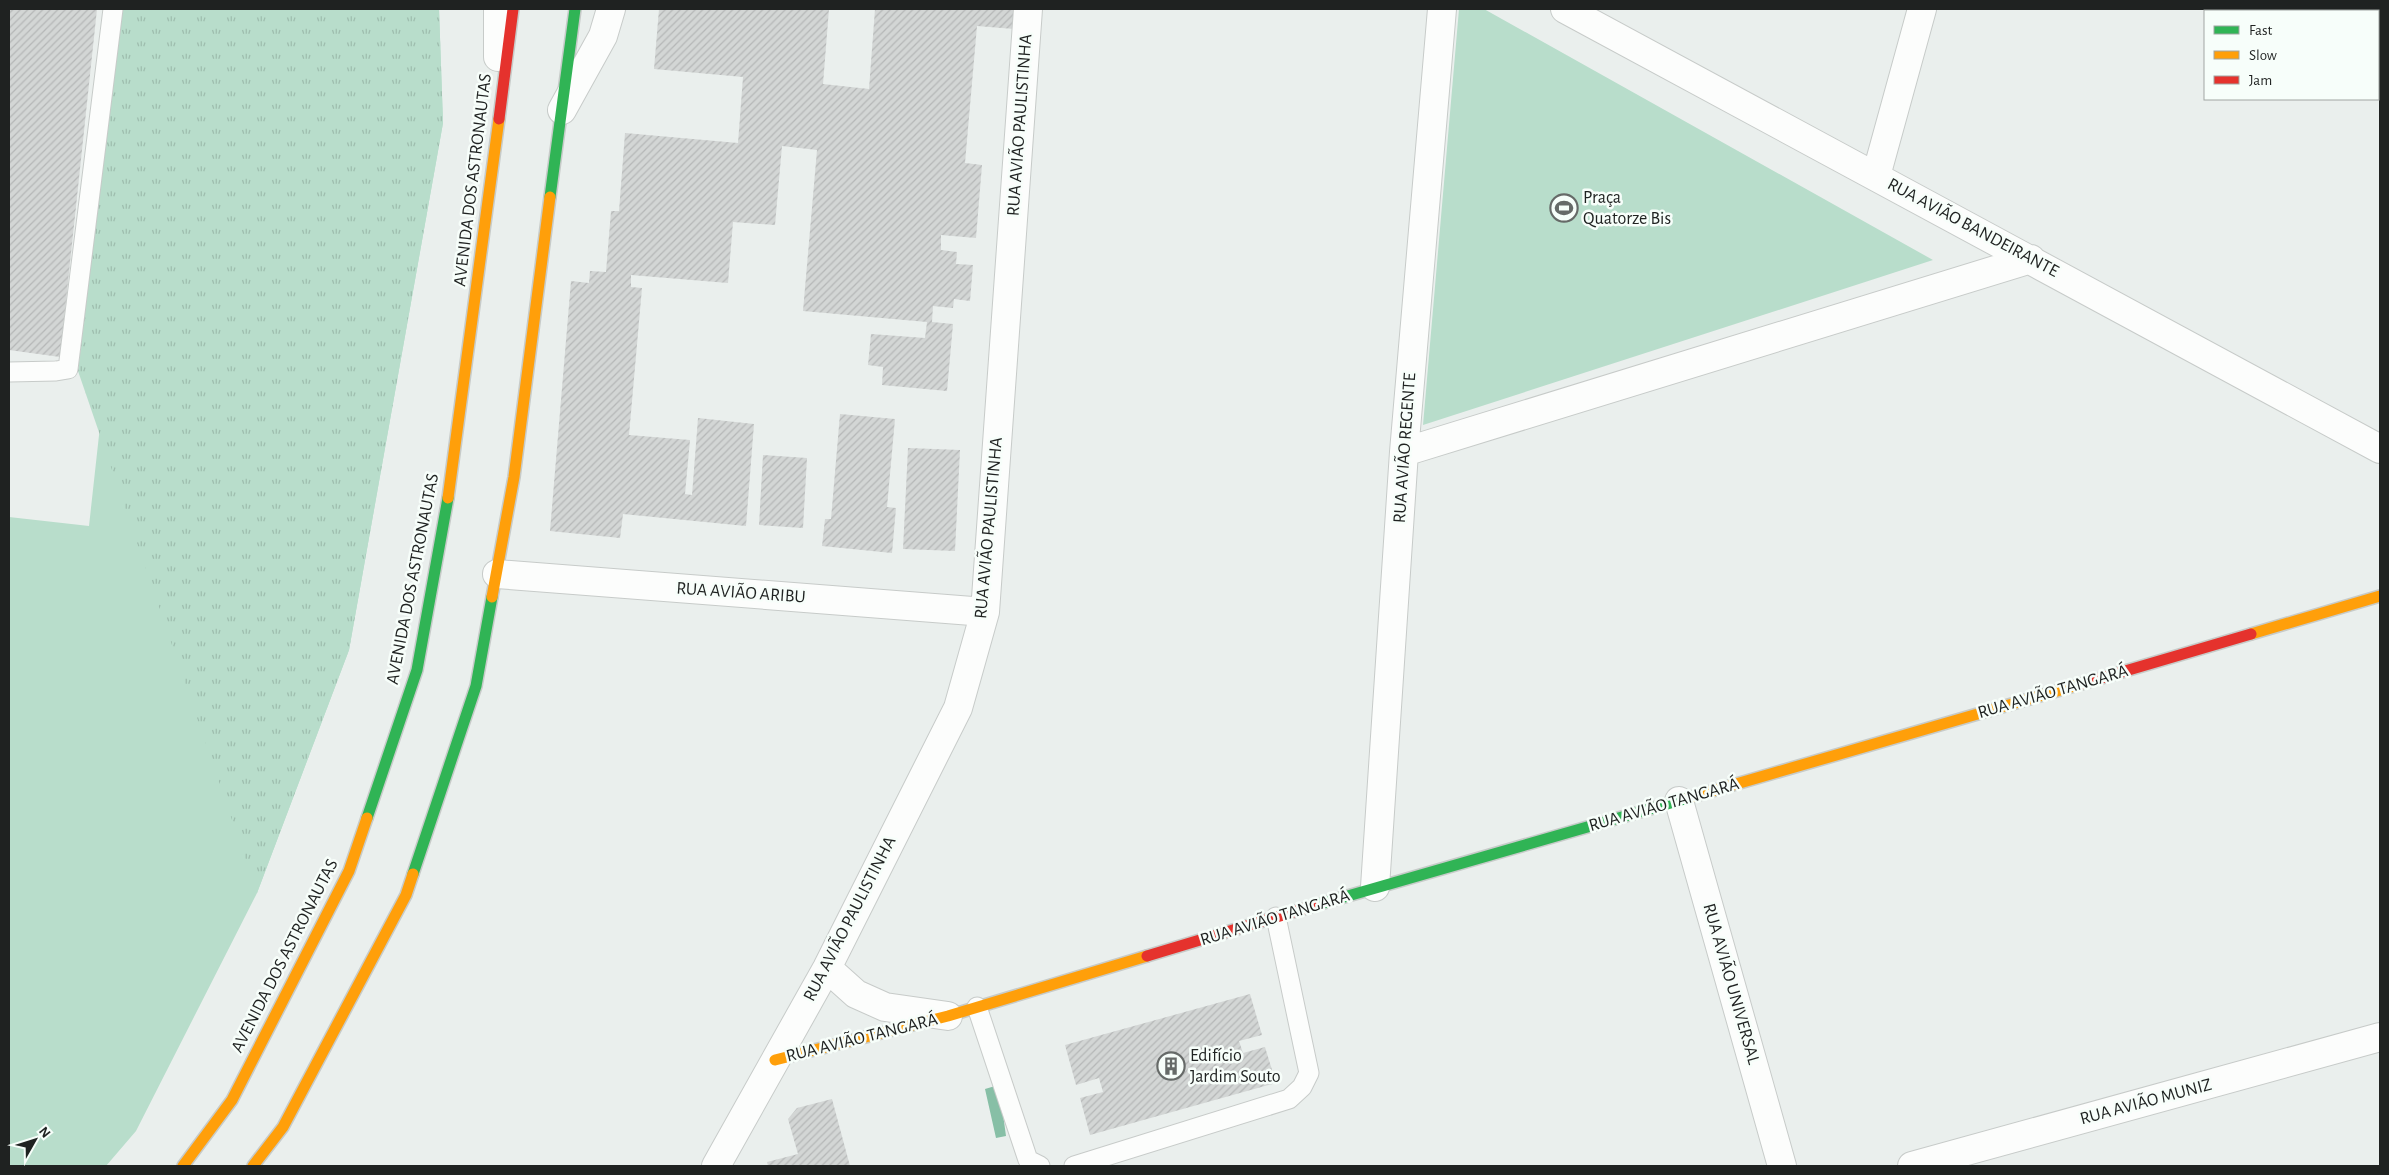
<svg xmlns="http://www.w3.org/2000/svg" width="2389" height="1175" font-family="'Alegreya Sans',sans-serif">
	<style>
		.grass { fill: #b8ddcb }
		.park { fill: url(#park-tufts) }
		.water { fill: #87bfa6 }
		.building { fill: url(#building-hatch) }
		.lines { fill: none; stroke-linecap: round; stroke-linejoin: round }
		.lane-casing { stroke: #c7cbc9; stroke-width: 21 }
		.street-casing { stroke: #c7cbc9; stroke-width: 30 }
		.fast-casing { stroke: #c7cbc9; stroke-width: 14 }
		.slow-casing { stroke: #c7cbc9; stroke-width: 14 }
		.jam-casing { stroke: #c7cbc9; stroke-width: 14 }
		.lane { stroke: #fcfdfc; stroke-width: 19 }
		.street { stroke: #fcfdfc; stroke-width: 28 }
		.fast { stroke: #30b455; stroke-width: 11 }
		.slow { stroke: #ff9f0a; stroke-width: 11 }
		.jam { stroke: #e5322d; stroke-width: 11 }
		.labels { text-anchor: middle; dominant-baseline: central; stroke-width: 5; stroke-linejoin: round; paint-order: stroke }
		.street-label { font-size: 18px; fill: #1f2221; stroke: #f7fefa }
		.poi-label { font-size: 18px; fill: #1f2221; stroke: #f7fefa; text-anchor: start }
	</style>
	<defs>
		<pattern id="park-tufts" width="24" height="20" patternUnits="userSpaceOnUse" patternTransform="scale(1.25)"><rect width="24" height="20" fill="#b8ddcb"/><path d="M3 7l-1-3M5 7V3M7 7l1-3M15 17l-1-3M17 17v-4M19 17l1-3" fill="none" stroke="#9ebdae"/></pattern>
		<pattern id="building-hatch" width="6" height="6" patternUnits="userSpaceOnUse" patternTransform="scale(1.25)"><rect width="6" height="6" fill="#d3d6d5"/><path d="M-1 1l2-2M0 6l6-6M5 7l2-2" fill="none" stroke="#b5b7b7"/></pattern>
	</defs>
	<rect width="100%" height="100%" fill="#eaefed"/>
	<!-- grass -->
	<path class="grass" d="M 146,9 L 439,9 L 443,123 L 349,650 L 257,893 L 136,1131 L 106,1166 L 9,1166 L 9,517 L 89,526 Z
		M 1459,9 L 1484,9 L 1933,260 L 1423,425 Z"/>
	<!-- park -->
	<path class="park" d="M 120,9 L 439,9 L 443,123 L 349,650 L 257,893 L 78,371 Z"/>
	<!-- water -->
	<path class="water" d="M 1012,1081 L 1019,1103 L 1002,1107 L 1006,1136 L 996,1138 L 985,1089 Z"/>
	<!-- building -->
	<path class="building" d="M 9,9 L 97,9 L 60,357 L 9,350 Z
		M 659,9 L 829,9 L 823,84 L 869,89 L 875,9 L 1015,9 L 1014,29 L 977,26 L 965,163 L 982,165 L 976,238 L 941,235 L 941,250 L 957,252 L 956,264 L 973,265 L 970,301 L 954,299 L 953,308 L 933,306 L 932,322 L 953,324 L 947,391 L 882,385 L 883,367 L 868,365 L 871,334 L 925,338 L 927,322 L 803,311 L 817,150 L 782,146 L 775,225 L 733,222 L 728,283 L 631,275 L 631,287 L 642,288 L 629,435 L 690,440 L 685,494 L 692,495 L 698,418 L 754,424 L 746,526 L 623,514 L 620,538 L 550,531 L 571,281 L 589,283 L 590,271 L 606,272 L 611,211 L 619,211 L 625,133 L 738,143 L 743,77 L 654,69 Z
		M 840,414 L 895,419 L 887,507 L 896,508 L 892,553 L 822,546 L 825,519 L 831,519 Z
		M 908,448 L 960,450 L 955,551 L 903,549 Z
		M 763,455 L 807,458 L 803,528 L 759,525 Z
		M 1250,994 L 1262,1035 L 1239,1041 L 1243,1053 L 1265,1047 L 1276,1083 L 1090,1135 L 1080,1098 L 1103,1092 L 1099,1078 L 1076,1085 L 1065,1045 Z
		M 832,1099 L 850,1166 L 768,1166 L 767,1162 L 798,1154 L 788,1119 L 797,1108 Z"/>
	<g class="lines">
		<!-- lane casing -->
		<g class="lane-casing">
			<path id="lane" d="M 9,372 L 56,371 L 68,369 L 113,9
				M 977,1007 L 1028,1160 L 1040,1166
				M 1074,1166 L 1289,1099 L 1302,1087 L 1309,1073 L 1276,917"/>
		</g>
		<!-- street casing -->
		<g class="street-casing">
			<path id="street" d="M 498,9 L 498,57
				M 1565,9 L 2380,449
				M 562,110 L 603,36 L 611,9
				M 1876,176 L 1922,9
				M 1404,452 L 2031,259
				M 497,574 L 985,612
				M 1679,801 L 1782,1166
				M 1375,887 L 1404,452 L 1442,9
				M 827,968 L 856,994 L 885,1007 L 948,1016
				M 716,1166 L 827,968 L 958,708 L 985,612 L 1028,9
				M 1912,1166 L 2380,1037"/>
		</g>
		<!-- fast casing -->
		<g class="fast-casing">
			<path id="fast" d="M 550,197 L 575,9
				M 367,818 L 417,670 L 448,498
				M 413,874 L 476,686 L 492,597
				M 1313,906 L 1688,798"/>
		</g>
		<!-- slow casing -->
		<g class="slow-casing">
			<path id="slow" d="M 448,498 L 499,119
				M 492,597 L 514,477 L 550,197
				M 2251,634 L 2380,596
				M 1688,798 L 2081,684
				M 775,1060 L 948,1016 L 1147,956
				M 183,1166 L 232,1100 L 349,871 L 367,818
				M 253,1166 L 283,1127 L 406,895 L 413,874"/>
		</g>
		<!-- jam casing -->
		<g class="jam-casing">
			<path id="jam" d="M 499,119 L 513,9
				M 2081,684 L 2251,634
				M 1147,956 L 1313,906"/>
		</g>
		<!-- lane -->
		<use href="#lane" class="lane"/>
		<!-- street -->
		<use href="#street" class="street"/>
		<!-- fast -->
		<use href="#fast" class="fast"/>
		<!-- slow -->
		<use href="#slow" class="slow"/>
		<!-- jam -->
		<use href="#jam" class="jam"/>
	</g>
	<!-- icons -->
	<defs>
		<g id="stadium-ring" transform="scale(1.4375)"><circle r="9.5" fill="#f7fefa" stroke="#666a68" stroke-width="1.5"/><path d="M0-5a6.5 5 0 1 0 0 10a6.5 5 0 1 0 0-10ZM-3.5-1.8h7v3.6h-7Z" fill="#666a68"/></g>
		<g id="building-ring" transform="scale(1.4375)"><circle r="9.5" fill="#f7fefa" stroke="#666a68" stroke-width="1.5"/><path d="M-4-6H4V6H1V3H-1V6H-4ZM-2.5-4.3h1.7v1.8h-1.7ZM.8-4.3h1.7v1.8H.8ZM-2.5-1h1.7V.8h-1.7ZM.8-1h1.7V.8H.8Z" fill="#666a68"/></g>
	</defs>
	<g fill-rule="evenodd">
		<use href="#stadium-ring" x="1564" y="208"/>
		<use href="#building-ring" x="1171" y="1066"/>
	</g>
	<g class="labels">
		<!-- street labels -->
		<g class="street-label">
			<text transform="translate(1020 125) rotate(-86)">RUA AVIÃO PAULISTINHA</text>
			<text transform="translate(473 180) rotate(-83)">AVENIDA DOS ASTRONAUTAS</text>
			<text transform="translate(1973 228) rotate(28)">RUA AVIÃO BANDEIRANTE</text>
			<text transform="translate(1405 448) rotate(-86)">RUA AVIÃO REGENTE</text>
			<text transform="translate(989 528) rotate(-85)">RUA AVIÃO PAULISTINHA</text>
			<text transform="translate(413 579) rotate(-79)">AVENIDA DOS ASTRONAUTAS</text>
			<text transform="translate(741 593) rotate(4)">RUA AVIÃO ARIBU</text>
			<text transform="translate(2053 692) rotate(-16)">RUA AVIÃO TANGARÁ</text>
			<text transform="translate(1664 805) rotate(-16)">RUA AVIÃO TANGARÁ</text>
			<text transform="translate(1275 918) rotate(-17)">RUA AVIÃO TANGARÁ</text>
			<text transform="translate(850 919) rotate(-63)">RUA AVIÃO PAULISTINHA</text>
			<text transform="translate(285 956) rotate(-63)">AVENIDA DOS ASTRONAUTAS</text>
			<text transform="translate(1731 984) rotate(74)">RUA AVIÃO UNIVERSAL</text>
			<text transform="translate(862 1038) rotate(-14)">RUA AVIÃO TANGARÁ</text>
			<text transform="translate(2146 1102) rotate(-15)">RUA AVIÃO MUNIZ</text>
		</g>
		<!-- poi labels -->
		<g class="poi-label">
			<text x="1583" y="198">Praça<tspan x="1583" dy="21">Quatorze Bis</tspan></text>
			<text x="1190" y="1056">Edifício<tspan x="1190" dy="21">Jardim Souto</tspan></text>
		</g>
	</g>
	<!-- border -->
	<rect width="2389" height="1175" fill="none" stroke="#1f2221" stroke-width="20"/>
	<!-- legend -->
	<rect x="2204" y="10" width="175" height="90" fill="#f7fefa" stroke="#a1a6a3"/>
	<rect x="2214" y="26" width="25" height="8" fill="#30b455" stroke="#a1a6a3"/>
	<text x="2249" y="35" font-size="15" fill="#1f2221">Fast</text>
	<rect x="2214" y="51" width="25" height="8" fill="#ff9f0a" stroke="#a1a6a3"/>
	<text x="2249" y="60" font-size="15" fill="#1f2221">Slow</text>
	<rect x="2214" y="76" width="25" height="8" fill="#e5322d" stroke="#a1a6a3"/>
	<text x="2249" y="85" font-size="15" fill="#1f2221">Jam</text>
	<!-- north arrow -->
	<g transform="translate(35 1140) rotate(51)" stroke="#f7fefa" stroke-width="4" paint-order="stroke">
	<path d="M0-4L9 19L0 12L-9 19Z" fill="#1f2221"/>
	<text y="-8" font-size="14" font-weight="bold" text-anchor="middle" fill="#1f2221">N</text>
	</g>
</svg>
